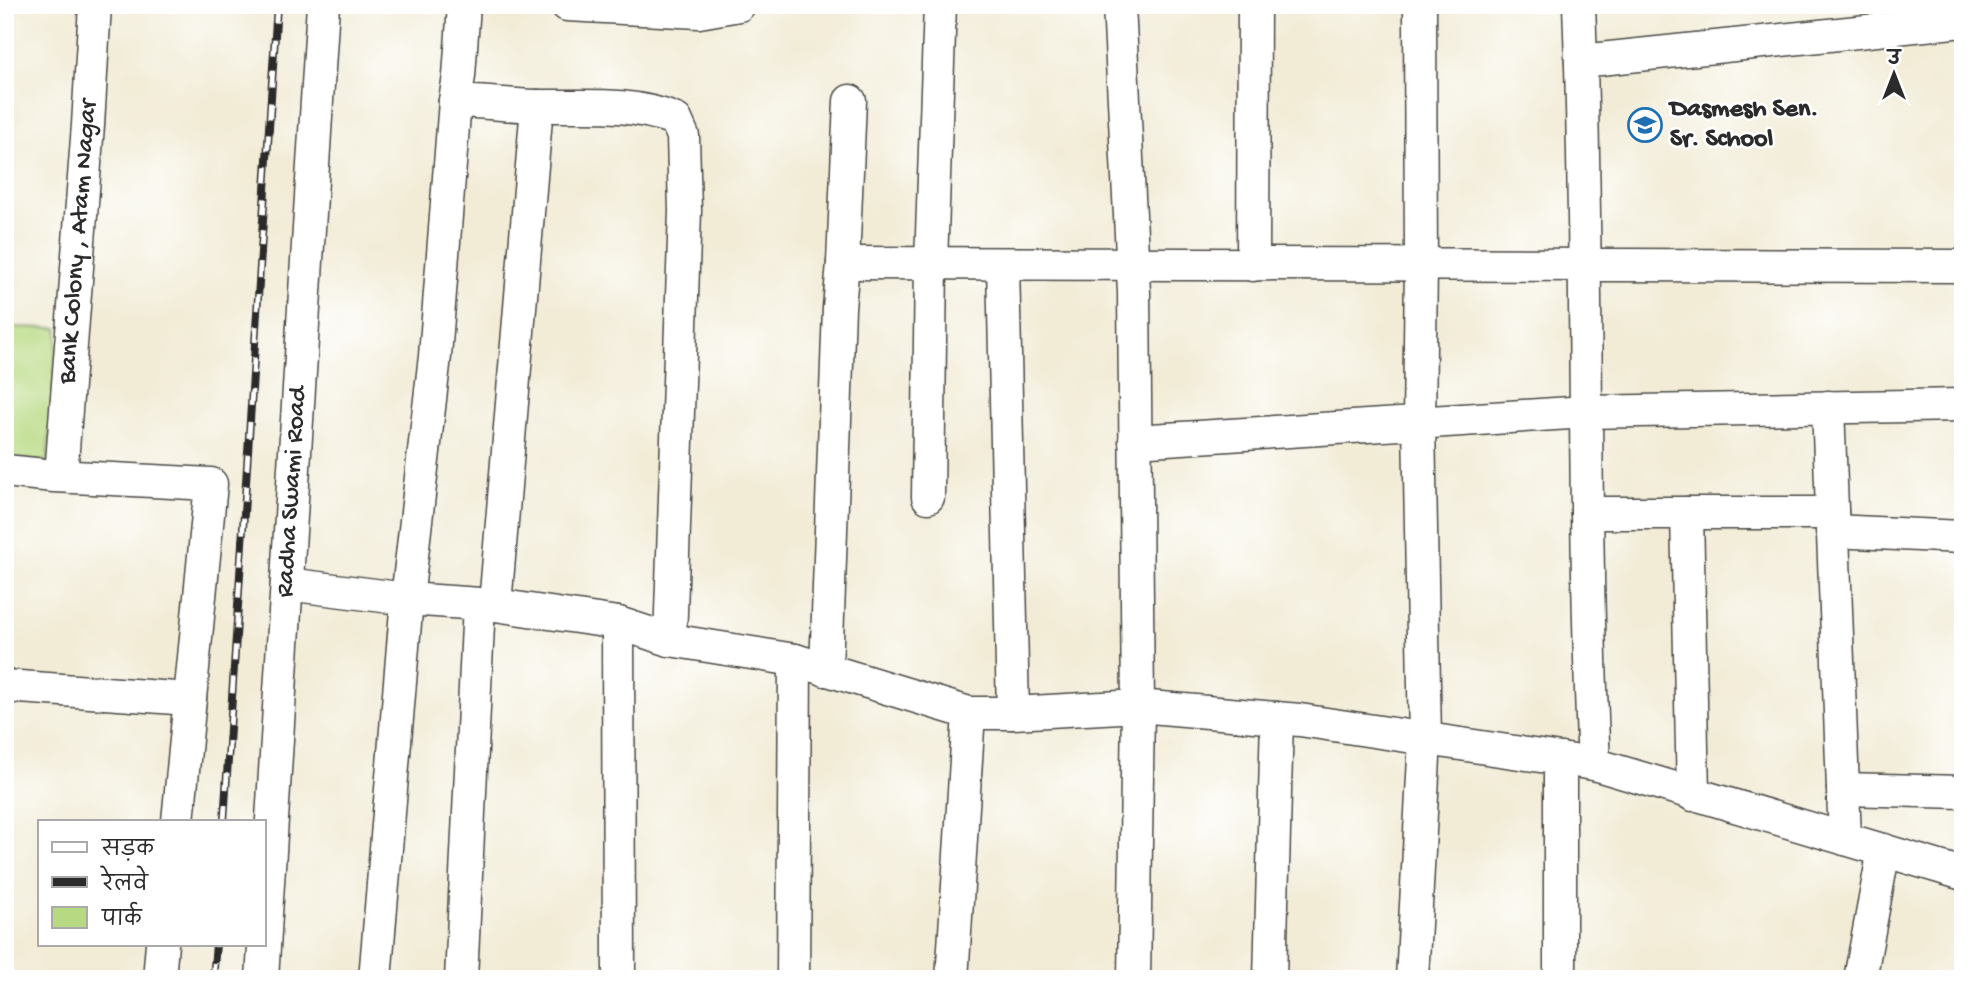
<svg xmlns="http://www.w3.org/2000/svg" width="1968" height="984" font-family="'Gochi Hand','Playpen Sans Deva',sans-serif">
	<style>
		.green { fill: #b7d981; stroke: #718256; stroke-width: 2 }
		.lines { fill: none; stroke-linecap: round; stroke-linejoin: round }
		.minor-casing { stroke: #494845; stroke-width: 35 }
		.minor { stroke: #fff; stroke-width: 32 }
		.rail-casing { stroke: #2b2b2b; stroke-width: 8 }
		.rail { stroke: #fff; stroke-width: 5; stroke-dasharray: 16; stroke-linecap: butt }
		.labels { text-anchor: middle; dominant-baseline: central; stroke-width: 5; stroke-linejoin: round; paint-order: stroke }
		.poi-label { font-size: 26px; font-weight: bold; fill: #2b2b2b; stroke: #fff; text-anchor: start }
		.street-label { font-size: 26px; fill: #2b2b2b; stroke: #fff }
	</style>
	<rect width="100%" height="100%" fill="#fff"/>
	<filter id="ink" filterUnits="userSpaceOnUse"><feTurbulence type="fractalNoise" baseFrequency=".0143" numOctaves="2"/><feDisplacementMap in="SourceGraphic" scale="14" xChannelSelector="R" yChannelSelector="G"/><feConvolveMatrix kernelMatrix="1 2 1 2 8 2 1 2 1" color-interpolation-filters="sRGB"/></filter>
	<filter id="wash" filterUnits="userSpaceOnUse"><feTurbulence type="fractalNoise" baseFrequency=".00686" numOctaves="4" result="noise"/><feDisplacementMap in="SourceGraphic" scale="28" xChannelSelector="R" yChannelSelector="G"/><feGaussianBlur stdDeviation="1.57" result="paint"/><feColorMatrix in="noise" values="0 0 0 0 0 0 0 0 0 0 0 0 0 0 0 0 0 1.4 0 .05"/><feComposite in="paint" operator="in"/></filter>
	<g filter="url(#wash)">
		<rect width="100%" height="100%" fill="#f2ecd7"/>
		<!-- green -->
		<path class="green" d="M 5,327 L 58,328 L 47,462 L 5,457 Z"/>
	</g>
	<g filter="url(#ink)">
		<g class="lines">
			<!-- minor casing -->
			<g class="minor-casing">
				<g id="minor">
					<path d="M 567,5 L 699,12 L 739,5"/>
					<path d="M 1119,5 L 1134,292 L 1138,706 L 1134,979"/>
					<path d="M 1579,5 C 1589,258 1582,512 1594,764"/>
					<path d="M 1581,61 L 1963,21"/>
					<path d="M 455,101 C 482,102 509,105 536,106 C 583,107 631,101 676,120 L 683,136 L 685,211 L 670,640"/>
					<path d="M 843,263 L 1963,266"/>
					<path d="M 1003,264 L 1013,713"/>
					<path d="M 1253,265 L 1254,5"/>
					<path d="M 1828,407 L 1845,839"/>
					<path d="M 1135,441 L 1586,412 L 1963,405"/>
					<path d="M 5,471 L 54,476 L 211,484 L 178,821"/>
					<path id="s1" d="M 61,475 L 88,125 L 95,5"/>
					<path d="M 928,497 L 931,263 L 940,5"/>
					<path d="M 1587,513 L 1832,513"/>
					<path d="M 1687,513 L 1693,795"/>
					<path d="M 1832,531 L 1963,537"/>
					<path d="M 287,584 L 407,599 L 495,605 L 618,623 L 670,640 L 795,660 L 969,713 L 1013,713 L 1138,706 L 1300,720 L 1594,764 L 1963,874"/>
					<path d="M 495,605 L 537,106"/>
					<path d="M 618,623 L 619,979"/>
					<path d="M 826,670 L 839,308 L 843,263 L 850,101"/>
					<path d="M 5,686 L 190,699"/>
					<path d="M 1843,789 L 1963,792"/>
					<path d="M 159,979 L 162,944"/>
					<path id="s2" d="M 262,979 L 323,5"/>
					<path d="M 375,979 L 407,599 L 435,356 L 455,101 L 459,76 L 464,5"/>
					<path d="M 461,979 L 479,604"/>
					<path d="M 793,979 L 795,660"/>
					<path d="M 952,979 L 969,713"/>
					<path d="M 1270,979 L 1277,718"/>
					<path d="M 1412,979 L 1425,739 L 1419,423 L 1421,265 L 1420,5"/>
					<path d="M 1560,979 L 1560,759"/>
					<path d="M 1860,979 L 1884,850"/>
				</g>
			</g>
			<!-- minor -->
			<use href="#minor" class="minor"/>
			<!-- rail casing -->
			<g class="rail-casing">
				<path id="rail" d="M 224,821 L 277,5
					M 213,979 L 216,944"/>
			</g>
			<!-- rail -->
			<use href="#rail" class="rail"/>
		</g>
	</g>
	<!-- icons -->
	<defs>
		<g id="school-ring" transform="scale(1.75)"><circle r="9.5" fill="#fff" stroke="#1f6fb2" stroke-width="1.5"/><path d="M0-5L7-2L0 1L-7-2ZM-4 1L0 2.5L4 1V4Q0 6-4 4Z" fill="#1f6fb2"/></g>
	</defs>
	<g fill-rule="evenodd">
		<use href="#school-ring" x="1645" y="125"/>
	</g>
	<g class="labels">
		<!-- poi labels -->
		<g class="poi-label">
			<text x="1670" y="110">Dasmesh Sen.<tspan x="1670" dy="30">Sr. School</tspan></text>
		</g>
		<!-- street labels -->
		<g class="street-label">
			<text stroke="none"><textPath href="#s1" startOffset="234">Bank Colony , Atam Nagar</textPath></text>
			<text stroke="none"><textPath href="#s2" startOffset="488">Radha Swami Road</textPath></text>
		</g>
	</g>
	<!-- margin -->
	<rect width="1968" height="984" fill="none" stroke="#fff" stroke-width="28"/>
	<!-- legend -->
	<rect x="38" y="820" width="228" height="126" fill="#ffffff" stroke="#aaaaaa" stroke-width="2"/>
	<rect x="52" y="842" width="35" height="10" fill="#ffffff" stroke="#aaaaaa" stroke-width="2"/>
	<text x="102" y="855" font-size="21" fill="#2b2b2b">सड़क</text>
	<rect x="52" y="877" width="35" height="10" fill="#2b2b2b" stroke="#aaaaaa" stroke-width="2"/>
	<text x="102" y="890" font-size="21" fill="#2b2b2b">रेलवे</text>
	<rect x="52" y="907" width="35" height="21" fill="#b7d981" stroke="#aaaaaa" stroke-width="2"/>
	<text x="102" y="925" font-size="21" fill="#2b2b2b">पार्क</text>
	<!-- north arrow -->
	<g transform="translate(1894 74)" stroke="#ffffff" stroke-width="5" paint-order="stroke">
	<path d="M0-5L12 26L0 18L-12 26Z" fill="#2b2b2b"/>
	<text y="-10" font-size="19" font-weight="bold" text-anchor="middle" fill="#2b2b2b">उ</text>
	</g>
</svg>
